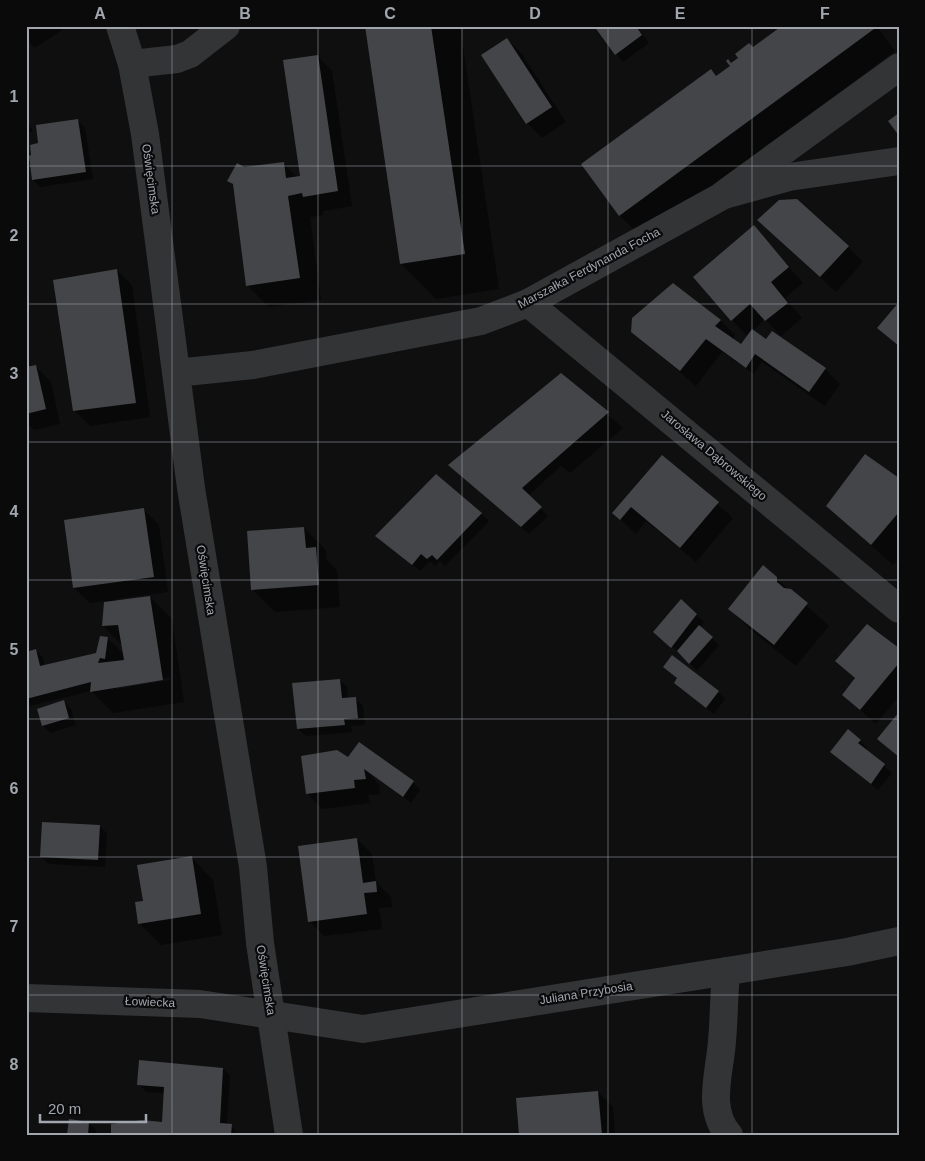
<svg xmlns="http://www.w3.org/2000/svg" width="925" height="1161" font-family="Arial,sans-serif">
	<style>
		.shadow { fill: #0007; fill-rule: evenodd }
		.building { fill: #434548 }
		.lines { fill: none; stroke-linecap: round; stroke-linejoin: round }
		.minor { stroke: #333436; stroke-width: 28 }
		.tertiary { stroke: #333436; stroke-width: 28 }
		.grid { fill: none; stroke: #a2a7af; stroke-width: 1; stroke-opacity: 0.55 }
		.labels { text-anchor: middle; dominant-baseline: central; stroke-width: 4.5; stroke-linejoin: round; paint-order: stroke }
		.street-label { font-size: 12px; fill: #a2a7af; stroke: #0a0a0b }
		.neatline { fill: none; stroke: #a2a7af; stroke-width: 2 }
		.grid-label { font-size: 16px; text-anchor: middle; font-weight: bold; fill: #a2a7af }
	</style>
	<rect width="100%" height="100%" fill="#0f0f10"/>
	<!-- shadow -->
	<path class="shadow" d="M 26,26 L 68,26 L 35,48 L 26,39 Z
		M 366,26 L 460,26 L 499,289 L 436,299 L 401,264 Z
		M 595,26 L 637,26 L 649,43 L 623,62 Z
		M 780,26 L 877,26 L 895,51 L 771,143 L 776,149 L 648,243 L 620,216 L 583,164 L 711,70 L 717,77 L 781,28 Z
		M 507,39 L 522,54 L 566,122 L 542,138 L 527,123 Z
		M 317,56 L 332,71 L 352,206 L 323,211 L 323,215 L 310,217 L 321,300 L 269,307 L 247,285 L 234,186 L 229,180 L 244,169 L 283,163 L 297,177 L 301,177 Z
		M 26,120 L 33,131 L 26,135 Z
		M 78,121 L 85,128 L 93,179 L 40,187 L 33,180 L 30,157 L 40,144 Z
		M 754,227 L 803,283 L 785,298 L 802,318 L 781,336 L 765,319 L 752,331 L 767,340 L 825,369 L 840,384 L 825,406 L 762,362 L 754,374 L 722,352 L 696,386 L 632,331 L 720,320 L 735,335 L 732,340 L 746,349 L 748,337 L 732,320 Z
		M 774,235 L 848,247 L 863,262 L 836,292 Z
		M 117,270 L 132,285 L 150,417 L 90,426 L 75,411 L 55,281 Z
		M 36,367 L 51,382 L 60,424 L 34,430 L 26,422 L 26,369 Z
		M 561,375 L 623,428 L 570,473 L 561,466 L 528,496 L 548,516 L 529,534 L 457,472 Z
		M 662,457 L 733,518 L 696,562 L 646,521 L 636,534 L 614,513 Z
		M 436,476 L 489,521 L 445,566 L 440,561 L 435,566 L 430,561 L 420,571 L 376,536 Z
		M 899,480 L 899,559 L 893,565 L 827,506 Z
		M 144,510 L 159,525 L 168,592 L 116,599 L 117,602 L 150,597 L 172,619 L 184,702 L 113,713 L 91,691 L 26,707 L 26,653 L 36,650 L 43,658 L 45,666 L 96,655 L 107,638 L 125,655 L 123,646 L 103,626 L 105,601 L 90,603 L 74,588 L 66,521 ZM 169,678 L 170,680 L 116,689 L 116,686 Z
		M 304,528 L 326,550 L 326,559 L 337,570 L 340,607 L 275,612 L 253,590 L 249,532 Z
		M 776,578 L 829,626 L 796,666 L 751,630 L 729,609 Z
		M 681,601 L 704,622 L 700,627 L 719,645 L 697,671 L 680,653 L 662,639 Z
		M 899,650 L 899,696 L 876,724 L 844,695 L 856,679 L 837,661 Z
		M 664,667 L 718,692 L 725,699 L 714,714 L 683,690 L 676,683 L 678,679 Z
		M 340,680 L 347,687 L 348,699 L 355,698 L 363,706 L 365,725 L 351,726 L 352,732 L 306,736 L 298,729 Z
		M 64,702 L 71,709 L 76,725 L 50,733 L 43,726 L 38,710 Z
		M 860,740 L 867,748 L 865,750 L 892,773 L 878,790 L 839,759 Z
		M 349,759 L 413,782 L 420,790 L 411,803 L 369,773 L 379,785 L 380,794 L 368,795 L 370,803 L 322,809 L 307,793 Z
		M 99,826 L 107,833 L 105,867 L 49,864 L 42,857 Z
		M 357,839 L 372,854 L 376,882 L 391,897 L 392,907 L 379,908 L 382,929 L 324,936 L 309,921 Z
		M 192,858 L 213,880 L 222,935 L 161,945 L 139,923 Z
		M 223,1069 L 230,1076 L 227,1125 L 231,1125 L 238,1135 L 112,1135 L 163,1123 L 165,1093 L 146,1092 L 139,1084 Z
		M 598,1092 L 613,1107 L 615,1135 L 520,1135 Z
		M 89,1123 L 96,1130 L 96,1135 L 68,1135 Z"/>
	<!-- building -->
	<path class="building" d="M 365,26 L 431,26 L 465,254 L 400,264 Z
		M 594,26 L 636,26 L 642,35 L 615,55 Z
		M 778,26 L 872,26 L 874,29 L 619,216 L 581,164 L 711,69 L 716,76 L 730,66 L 726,61 L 728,59 L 731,63 L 738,58 L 735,54 L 749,43 L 753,47 L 779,28 Z
		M 507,38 L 552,107 L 526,124 L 481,55 Z
		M 318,55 L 338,191 L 303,197 L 302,193 L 288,196 L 300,278 L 246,286 L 233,184 L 227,181 L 237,163 L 244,167 L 284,162 L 286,178 L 300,176 L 283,60 Z
		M 899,113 L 899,133 L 897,133 L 888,121 Z
		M 78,119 L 86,172 L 32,180 L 29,156 L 31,155 L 30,145 L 38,143 L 36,125 Z
		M 797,199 L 849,246 L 820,277 L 757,220 L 779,200 Z
		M 754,225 L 789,267 L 771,282 L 788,303 L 765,321 L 750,304 L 731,321 L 693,277 Z
		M 117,269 L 136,403 L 73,411 L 53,280 Z
		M 673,283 L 721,320 L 715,326 L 741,344 L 752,329 L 766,339 L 772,331 L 826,368 L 809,392 L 755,354 L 746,368 L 706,339 L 680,371 L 631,332 L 632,318 Z
		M 899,302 L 899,346 L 877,328 Z
		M 36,365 L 46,409 L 26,414 L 26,367 Z
		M 561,373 L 609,412 L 522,488 L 542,507 L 521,527 L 448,465 Z
		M 865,454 L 899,478 L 899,512 L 871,545 L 826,506 Z
		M 662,455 L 719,502 L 680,548 L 631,507 L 620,520 L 612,513 Z
		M 436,474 L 482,513 L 437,560 L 432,555 L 427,559 L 421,554 L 412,565 L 375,536 Z
		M 144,508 L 154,577 L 73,588 L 64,520 Z
		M 304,527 L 306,548 L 316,547 L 319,585 L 251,590 L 247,531 Z
		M 763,565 L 777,577 L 777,582 L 784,588 L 791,589 L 808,603 L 774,645 L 728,609 Z
		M 150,596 L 163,680 L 90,692 L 91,682 L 26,699 L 26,652 L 36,649 L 40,666 L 96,653 L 100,636 L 108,637 L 105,659 L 100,658 L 98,663 L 124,660 L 118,625 L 102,626 L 104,602 Z
		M 681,599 L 697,614 L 671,648 L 653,632 Z
		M 867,624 L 899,648 L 899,663 L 860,710 L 842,695 L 855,678 L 835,661 Z
		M 699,625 L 713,637 L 689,664 L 677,651 Z
		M 672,655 L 719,691 L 706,708 L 674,683 L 677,678 L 663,667 Z
		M 340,679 L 342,698 L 356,697 L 358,718 L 344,719 L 345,725 L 297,729 L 292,683 Z
		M 64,700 L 69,718 L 42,726 L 37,709 Z
		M 899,712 L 899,757 L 877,739 Z
		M 848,729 L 861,740 L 858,743 L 885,764 L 871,784 L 830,752 Z
		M 359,742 L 414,781 L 403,797 L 364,769 L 366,779 L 354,780 L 355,788 L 306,794 L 301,756 L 337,750 L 348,757 Z
		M 42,822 L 100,825 L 98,860 L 40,857 Z
		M 357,838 L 363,883 L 376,881 L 377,892 L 364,893 L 367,914 L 308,922 L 298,846 Z
		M 192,856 L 201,914 L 138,924 L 135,902 L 143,901 L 137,865 Z
		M 139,1060 L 223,1068 L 220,1123 L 232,1124 L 231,1135 L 111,1135 L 111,1124 L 142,1120 L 162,1122 L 164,1087 L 137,1085 Z
		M 598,1091 L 602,1135 L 519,1135 L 516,1098 Z
		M 69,1119 L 89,1122 L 88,1135 L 67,1135 Z"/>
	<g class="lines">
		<!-- minor -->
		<path class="minor" d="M 132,64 L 177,59 L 190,54 L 226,26
			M 724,194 L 899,67
			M 528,303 L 899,609
			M 726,971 C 724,995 724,1018 722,1041 C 720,1072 706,1109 729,1135
			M 26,998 L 200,1004 L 363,1029 L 847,952 L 899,941"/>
		<!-- tertiary -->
		<path class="tertiary" d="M 120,26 L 132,64 L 145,134 L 191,488 L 253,867 L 260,943 L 289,1135
			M 176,373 L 253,365 L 481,321 L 528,303 L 724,195 L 789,177 L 899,161"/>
	</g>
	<!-- grid -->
	<path class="grid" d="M 172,26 L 172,1135M 318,26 L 318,1135M 462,26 L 462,1135M 608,26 L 608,1135M 752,26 L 752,1135M 26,166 L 899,166M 26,304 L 899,304M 26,442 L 899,442M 26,580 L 899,580M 26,719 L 899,719M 26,857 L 899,857M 26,995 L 899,995"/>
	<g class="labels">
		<!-- street labels -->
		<g class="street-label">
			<text transform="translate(151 179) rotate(82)">Oświęcimska</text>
			<text transform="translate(589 268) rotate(-28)">Marszałka Ferdynanda Focha</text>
			<text transform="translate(714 455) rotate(40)">Jarosława Dąbrowskiego</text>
			<text transform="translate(206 580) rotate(81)">Oświęcimska</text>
			<text transform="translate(266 980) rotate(81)">Oświęcimska</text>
			<text transform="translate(586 993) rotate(-9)">Juliana Przybosia</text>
			<text transform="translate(150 1002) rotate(2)">Łowiecka</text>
		</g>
	</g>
	<!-- border -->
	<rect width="925" height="1161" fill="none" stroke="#0a0a0b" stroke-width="55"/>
	<!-- scale -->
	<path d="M40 1114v8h106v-8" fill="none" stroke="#a2a7af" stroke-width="2.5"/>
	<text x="48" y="1114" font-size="15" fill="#a2a7af" stroke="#0a0a0b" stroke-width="4" paint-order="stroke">20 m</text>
	<rect x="28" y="28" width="870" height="1106" class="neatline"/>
	<g class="grid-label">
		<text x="100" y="19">A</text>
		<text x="245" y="19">B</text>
		<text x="390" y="19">C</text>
		<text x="535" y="19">D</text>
		<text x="680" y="19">E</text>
		<text x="825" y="19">F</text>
		<text x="14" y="102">1</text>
		<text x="14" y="241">2</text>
		<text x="14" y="379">3</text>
		<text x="14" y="517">4</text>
		<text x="14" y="655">5</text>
		<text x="14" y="794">6</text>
		<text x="14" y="932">7</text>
		<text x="14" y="1070">8</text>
	</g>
</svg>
